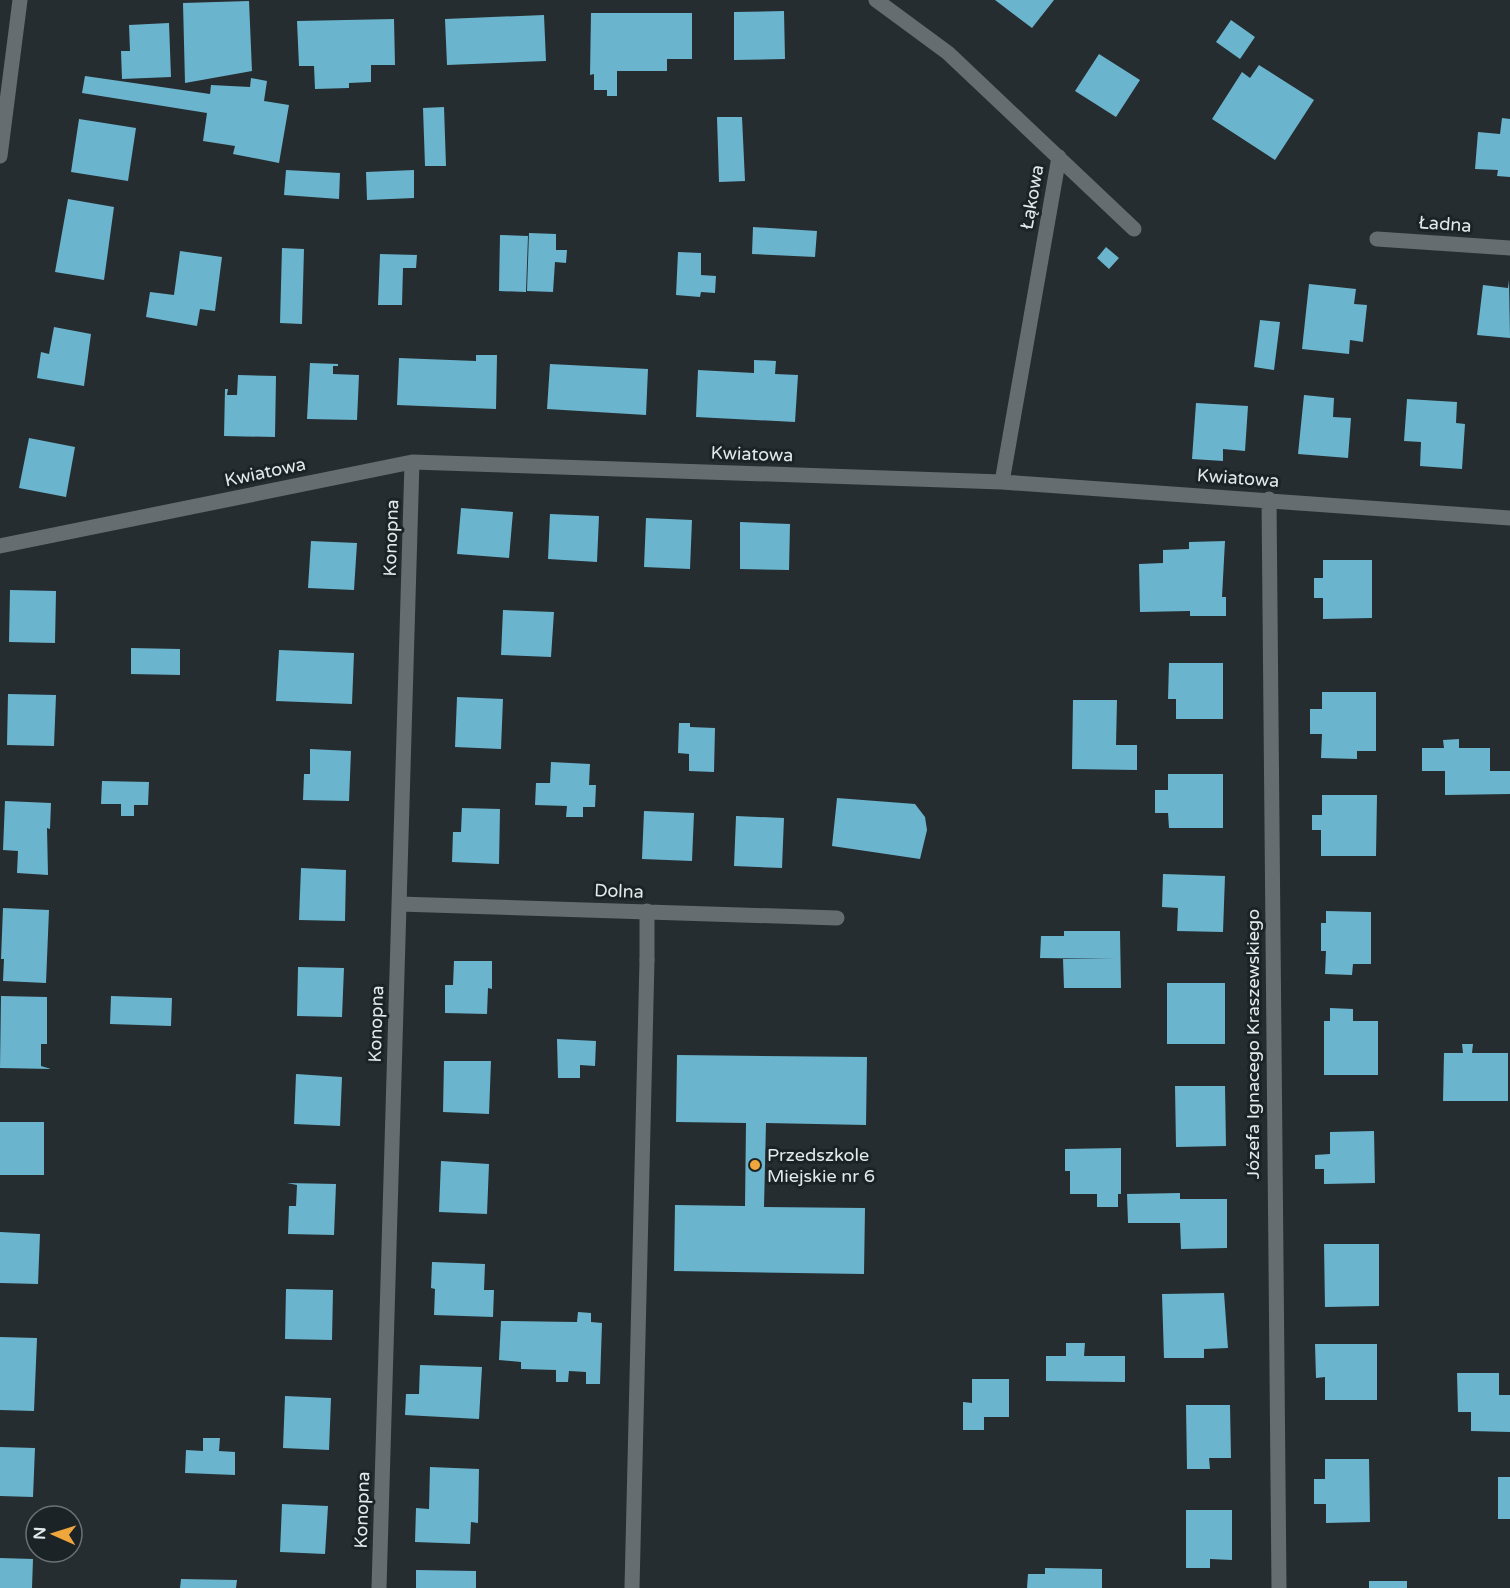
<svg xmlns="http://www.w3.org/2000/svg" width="1510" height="1588" font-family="'Varela Round',sans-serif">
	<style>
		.building { fill: #6bb4cd }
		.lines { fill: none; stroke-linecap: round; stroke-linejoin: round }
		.service { stroke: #656d71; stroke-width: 15 }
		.minor { stroke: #656d71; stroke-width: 15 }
		.poi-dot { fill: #efa73d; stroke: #1c2326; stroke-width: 2 }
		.labels { text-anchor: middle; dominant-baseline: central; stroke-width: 6; stroke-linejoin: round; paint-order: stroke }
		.street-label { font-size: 18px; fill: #e3e8ea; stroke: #1c2326 }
		.poi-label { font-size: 18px; fill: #e3e8ea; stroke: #1c2326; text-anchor: start }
	</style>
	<rect width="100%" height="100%" fill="#262d30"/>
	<!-- building -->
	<path class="building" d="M 995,0 L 1054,0 L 1032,28 Z
		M 249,1 L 252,71 L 185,83 L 183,3 Z
		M 784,11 L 785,59 L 734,60 L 734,12 Z
		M 591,13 L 692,13 L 692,59 L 667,59 L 667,71 L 617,71 L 617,96 L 607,96 L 607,90 L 594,90 L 594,74 L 590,75 Z
		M 544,15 L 546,61 L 447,65 L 445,19 Z
		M 394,19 L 395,65 L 371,65 L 371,82 L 349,83 L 349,88 L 315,89 L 314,66 L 299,66 L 297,21 Z
		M 1231,20 L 1255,37 L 1240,59 L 1216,42 Z
		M 169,23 L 171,77 L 122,79 L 121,51 L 130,51 L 129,25 Z
		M 1099,54 L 1140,80 L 1116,117 L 1075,91 Z
		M 1259,65 L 1314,100 L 1275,160 L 1212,119 L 1242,72 L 1250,78 Z
		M 85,76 L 210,94 L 211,85 L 250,87 L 251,78 L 267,81 L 264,101 L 289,105 L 279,163 L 233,154 L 235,146 L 203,141 L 207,113 L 82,93 Z
		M 444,107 L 446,166 L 425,166 L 423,108 Z
		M 717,117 L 742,117 L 745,181 L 719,182 Z
		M 1502,118 L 1510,119 L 1510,177 L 1497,176 L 1498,170 L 1475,169 L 1478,132 L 1500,134 Z
		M 79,119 L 136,128 L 128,181 L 71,172 Z
		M 286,170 L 340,173 L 339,199 L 284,195 Z
		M 414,170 L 414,198 L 367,200 L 366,172 Z
		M 68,199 L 114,207 L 104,280 L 55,272 Z
		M 753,227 L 817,231 L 815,257 L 752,254 Z
		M 529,233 L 556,234 L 556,250 L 567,250 L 566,263 L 555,262 L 553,292 L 527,291 Z
		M 500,235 L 528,236 L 526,292 L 499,291 Z
		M 1106,247 L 1119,258 L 1109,269 L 1097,258 Z
		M 282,248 L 304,249 L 302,324 L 280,323 Z
		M 180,251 L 222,257 L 215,311 L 200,309 L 197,326 L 146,317 L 150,292 L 174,295 Z
		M 678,252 L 701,253 L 701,275 L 716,276 L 715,293 L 701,292 L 700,297 L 676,295 Z
		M 380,254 L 417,255 L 416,268 L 403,268 L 402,305 L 378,305 Z
		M 1509,280 L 1510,338 L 1477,335 L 1483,285 L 1508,288 Z
		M 1309,284 L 1356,289 L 1354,304 L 1367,305 L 1363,342 L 1350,340 L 1349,354 L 1302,349 Z
		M 1260,320 L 1280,322 L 1274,370 L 1254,367 Z
		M 54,327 L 91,334 L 84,386 L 37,378 L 41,352 L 49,354 Z
		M 476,355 L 497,355 L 496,409 L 397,405 L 399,358 L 476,361 Z
		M 754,360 L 776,361 L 775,374 L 798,375 L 795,422 L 696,417 L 698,370 L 754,373 Z
		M 310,363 L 338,364 L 338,366 L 333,366 L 333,374 L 359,375 L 357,420 L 307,419 Z
		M 550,364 L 648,369 L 646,415 L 547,409 Z
		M 238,375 L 276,376 L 275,437 L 224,436 L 225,389 L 228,389 L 227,395 L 237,395 Z
		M 1304,395 L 1334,398 L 1333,417 L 1351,418 L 1348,458 L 1298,454 Z
		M 1407,399 L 1457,402 L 1456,423 L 1465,424 L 1462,469 L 1420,466 L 1421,442 L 1404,441 Z
		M 1196,403 L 1248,406 L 1245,451 L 1223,449 L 1223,461 L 1192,459 Z
		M 29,438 L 75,447 L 66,497 L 19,488 Z
		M 461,508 L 513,512 L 509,558 L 457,554 Z
		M 550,514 L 599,516 L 597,562 L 548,559 Z
		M 646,518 L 692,520 L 690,569 L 644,567 Z
		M 740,522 L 790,524 L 789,570 L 740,569 Z
		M 311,541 L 357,543 L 354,590 L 308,588 Z
		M 1225,541 L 1222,597 L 1226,597 L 1226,616 L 1190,616 L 1190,611 L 1140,612 L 1139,564 L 1163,563 L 1163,550 L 1189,549 L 1189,542 Z
		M 1323,560 L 1372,560 L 1372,618 L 1323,619 L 1323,598 L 1314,598 L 1314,578 L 1323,578 Z
		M 10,590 L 56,591 L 55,643 L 9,642 Z
		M 503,610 L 554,612 L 551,657 L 501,655 Z
		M 131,648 L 180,649 L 180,675 L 131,674 Z
		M 279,650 L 354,653 L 352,704 L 276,701 Z
		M 1169,663 L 1223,663 L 1223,719 L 1176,719 L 1176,699 L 1168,699 Z
		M 1322,692 L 1376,692 L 1376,751 L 1357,751 L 1357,759 L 1321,758 L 1322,734 L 1310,734 L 1310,709 L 1322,709 Z
		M 8,694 L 56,695 L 54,746 L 7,745 Z
		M 457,697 L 503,699 L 501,749 L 455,747 Z
		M 1073,700 L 1117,700 L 1116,745 L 1137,745 L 1137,770 L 1072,769 Z
		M 679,723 L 690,723 L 690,727 L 715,728 L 714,772 L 689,771 L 689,754 L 678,753 Z
		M 1459,739 L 1459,748 L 1490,748 L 1490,771 L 1510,771 L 1510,794 L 1445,795 L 1445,771 L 1422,771 L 1422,748 L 1444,748 L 1443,740 Z
		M 310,749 L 351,751 L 349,801 L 303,800 L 304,774 L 310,774 Z
		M 551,762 L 590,764 L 589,785 L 596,785 L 595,807 L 583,807 L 583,817 L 566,817 L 567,806 L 535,805 L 536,783 L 550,783 Z
		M 1168,774 L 1223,774 L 1223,828 L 1169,828 L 1168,813 L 1155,813 L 1155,790 L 1168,790 Z
		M 102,781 L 149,782 L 148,805 L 134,805 L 134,816 L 121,816 L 121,804 L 101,804 Z
		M 1322,795 L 1377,795 L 1376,856 L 1321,856 L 1321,830 L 1312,830 L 1312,815 L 1322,815 Z
		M 837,798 L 915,804 L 925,817 L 927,830 L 920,859 L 832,846 Z
		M 5,801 L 51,803 L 50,829 L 47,828 L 48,875 L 17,873 L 18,851 L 3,850 Z
		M 462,808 L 500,809 L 499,864 L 452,862 L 453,832 L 461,832 Z
		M 644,811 L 694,813 L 692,861 L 642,859 Z
		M 736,816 L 784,818 L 782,868 L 734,866 Z
		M 301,868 L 346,870 L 345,921 L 299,920 Z
		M 1163,874 L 1225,876 L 1223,932 L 1177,931 L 1178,908 L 1162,907 Z
		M 3,908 L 49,910 L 46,983 L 3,981 L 4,959 L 1,959 Z
		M 1326,911 L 1371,912 L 1371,964 L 1353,964 L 1352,975 L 1325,974 L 1326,951 L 1321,951 L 1321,923 L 1326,923 Z
		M 1064,931 L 1120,931 L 1121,988 L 1064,988 L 1063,959 L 1116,959 L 1040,958 L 1041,936 L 1064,936 Z
		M 454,961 L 492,961 L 492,989 L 488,988 L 487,1014 L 445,1013 L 445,985 L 453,985 Z
		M 298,967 L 344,968 L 342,1017 L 297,1016 Z
		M 1167,983 L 1225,983 L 1225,1044 L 1167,1044 Z
		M 1,996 L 47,997 L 47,1044 L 41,1044 L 41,1066 L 51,1069 L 0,1068 Z
		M 111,996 L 172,998 L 171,1026 L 110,1024 Z
		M 1330,1008 L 1353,1009 L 1353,1021 L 1378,1021 L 1378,1075 L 1324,1075 L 1324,1021 L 1330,1021 Z
		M 557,1039 L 596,1041 L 595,1066 L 580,1065 L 580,1078 L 558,1078 Z
		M 1462,1044 L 1473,1044 L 1472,1053 L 1508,1053 L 1508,1101 L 1443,1101 L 1444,1053 L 1463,1053 Z
		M 677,1055 L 867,1057 L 866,1125 L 766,1123 L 764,1207 L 865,1208 L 864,1274 L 674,1271 L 675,1205 L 745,1206 L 746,1123 L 676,1122 Z
		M 444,1061 L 491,1061 L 489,1114 L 443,1112 Z
		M 296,1074 L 342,1077 L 340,1126 L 294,1124 Z
		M 1175,1086 L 1225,1086 L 1226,1146 L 1176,1147 Z
		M 0,1122 L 44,1122 L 44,1175 L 0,1175 Z
		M 1374,1131 L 1375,1183 L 1324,1184 L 1324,1169 L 1315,1169 L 1315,1155 L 1330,1154 L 1330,1132 Z
		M 1121,1148 L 1121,1194 L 1118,1194 L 1118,1207 L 1097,1207 L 1097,1194 L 1070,1194 L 1070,1171 L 1065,1171 L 1065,1149 Z
		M 441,1161 L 489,1164 L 487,1214 L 439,1212 Z
		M 287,1183 L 336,1184 L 334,1235 L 288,1234 L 289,1206 L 296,1206 L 297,1185 Z
		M 1180,1193 L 1180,1199 L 1227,1199 L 1227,1248 L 1181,1249 L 1180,1223 L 1128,1223 L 1127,1194 Z
		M 0,1232 L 40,1234 L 38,1284 L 0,1283 Z
		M 1324,1244 L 1379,1244 L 1379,1306 L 1325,1307 Z
		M 432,1262 L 485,1264 L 484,1290 L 494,1290 L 493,1317 L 434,1315 L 435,1289 L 431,1288 Z
		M 286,1289 L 333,1290 L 332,1340 L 285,1339 Z
		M 1224,1293 L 1228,1348 L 1204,1349 L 1204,1358 L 1164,1358 L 1162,1294 Z
		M 578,1312 L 591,1313 L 591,1322 L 602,1323 L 600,1384 L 586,1384 L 586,1372 L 569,1371 L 568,1382 L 556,1382 L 556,1370 L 521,1369 L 521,1362 L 499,1360 L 501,1321 L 577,1322 Z
		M 0,1337 L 37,1338 L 34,1411 L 0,1410 Z
		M 1066,1343 L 1085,1343 L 1084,1356 L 1125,1356 L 1125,1382 L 1046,1381 L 1046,1356 L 1066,1356 Z
		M 1315,1344 L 1377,1344 L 1377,1400 L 1325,1400 L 1325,1377 L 1316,1378 Z
		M 420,1365 L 482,1367 L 479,1419 L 405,1415 L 406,1394 L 419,1394 Z
		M 1457,1373 L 1499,1373 L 1499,1395 L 1510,1395 L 1510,1432 L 1471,1431 L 1471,1412 L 1458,1412 Z
		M 972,1379 L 1009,1379 L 1009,1417 L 984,1417 L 984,1430 L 963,1430 L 963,1402 L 972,1403 Z
		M 285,1396 L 331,1398 L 329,1450 L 283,1448 Z
		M 1186,1405 L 1230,1405 L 1231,1458 L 1209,1458 L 1210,1469 L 1187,1469 Z
		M 203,1438 L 220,1438 L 219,1451 L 235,1452 L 235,1475 L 185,1473 L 186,1450 L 203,1451 Z
		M 0,1447 L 35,1448 L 33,1497 L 0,1496 Z
		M 1325,1459 L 1369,1459 L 1370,1522 L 1326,1523 L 1326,1504 L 1314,1504 L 1314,1479 L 1325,1479 Z
		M 430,1467 L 479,1469 L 478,1523 L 471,1522 L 470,1544 L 415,1542 L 416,1508 L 429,1509 Z
		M 1498,1477 L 1510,1477 L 1510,1519 L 1498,1519 Z
		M 282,1504 L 328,1506 L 325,1554 L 280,1552 Z
		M 1186,1510 L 1232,1510 L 1232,1560 L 1210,1559 L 1210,1568 L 1186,1568 Z
		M 0,1558 L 33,1559 L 32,1588 L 0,1588 Z
		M 1045,1568 L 1102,1569 L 1102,1588 L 1027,1588 L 1028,1574 L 1045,1574 Z
		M 416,1570 L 476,1571 L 476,1588 L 416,1588 Z
		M 181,1579 L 237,1580 L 236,1588 L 180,1588 Z
		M 1369,1581 L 1407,1581 L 1407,1588 L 1369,1588 Z"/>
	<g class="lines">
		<!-- service -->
		<path class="service" d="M 632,1588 L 647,960"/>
		<!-- minor -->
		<path class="minor" d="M 876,0 L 948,53 L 1134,229
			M 0,156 L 20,0
			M 1377,239 L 1510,248
			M 1002,482 L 1059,157
			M 1269,499 L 1279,1588
			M 0,546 L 412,462 L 1002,482 L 1510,518
			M 399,904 L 837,918
			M 647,960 L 647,911
			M 379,1588 L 412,462"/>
	</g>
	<!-- markers -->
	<circle class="poi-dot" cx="755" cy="1165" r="6"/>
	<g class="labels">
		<!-- street labels -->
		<g class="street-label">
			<text transform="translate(1032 197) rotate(-80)">Łąkowa</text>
			<text transform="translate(1445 224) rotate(4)">Ładna</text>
			<text transform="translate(752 454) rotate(2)">Kwiatowa</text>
			<text transform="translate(265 472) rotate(-12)">Kwiatowa</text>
			<text transform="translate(1238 478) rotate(4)">Kwiatowa</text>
			<text transform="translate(391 538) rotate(-88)">Konopna</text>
			<text transform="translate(619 891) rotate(2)">Dolna</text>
			<text transform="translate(376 1024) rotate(-88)">Konopna</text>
			<text transform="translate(1253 1044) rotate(-90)">Józefa Ignacego Kraszewskiego</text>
			<text transform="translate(362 1510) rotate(-88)">Konopna</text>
		</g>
		<!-- poi labels -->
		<g class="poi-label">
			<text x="767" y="1155">Przedszkole<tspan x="767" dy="21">Miejskie nr 6</tspan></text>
		</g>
	</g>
	<!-- north arrow -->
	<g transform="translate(54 1534) rotate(273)"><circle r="28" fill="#1c2326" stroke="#6c7274" stroke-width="1.5"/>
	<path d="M0-4.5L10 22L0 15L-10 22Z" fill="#efa73d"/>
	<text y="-9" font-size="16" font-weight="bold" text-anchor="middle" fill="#e3e8ea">N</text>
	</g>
</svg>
